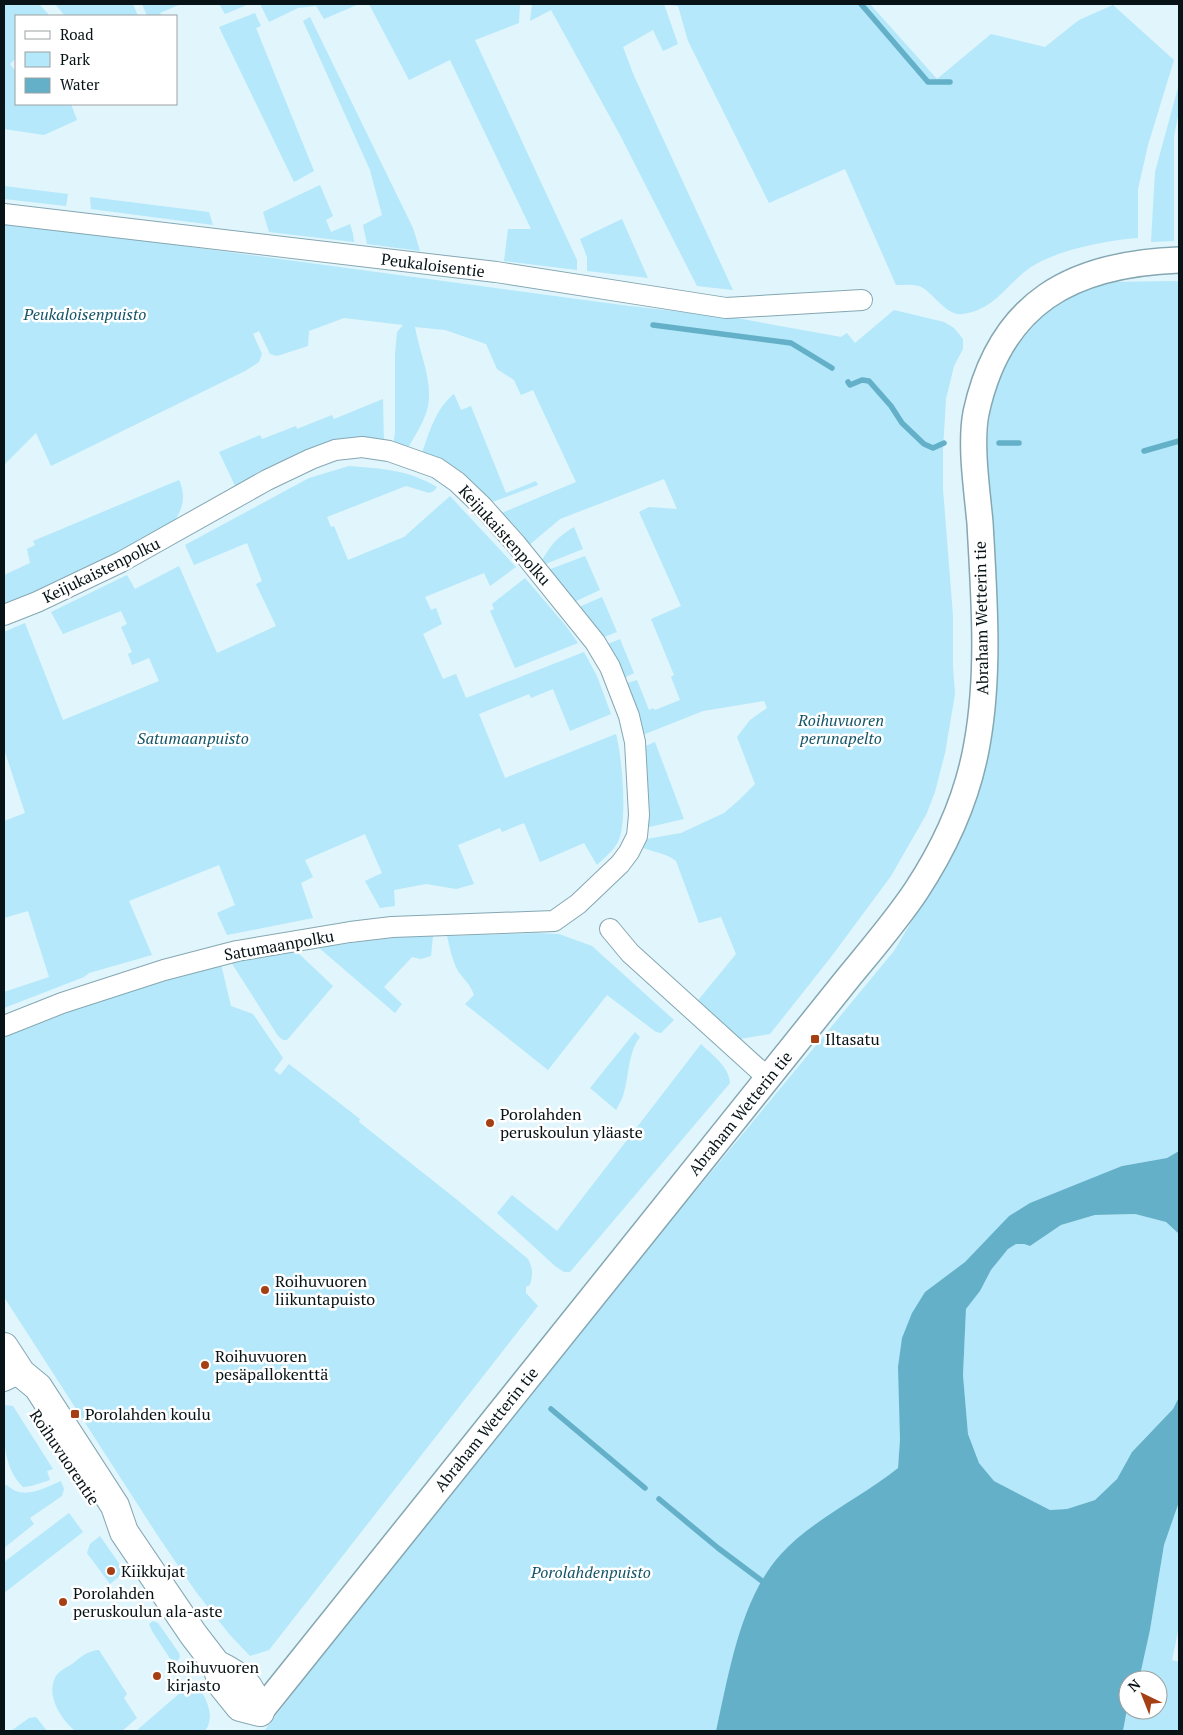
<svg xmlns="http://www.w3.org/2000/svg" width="1183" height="1735" font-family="'PT Serif',serif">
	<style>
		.green { fill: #b4e8fa }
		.water { fill: #63b0c8 }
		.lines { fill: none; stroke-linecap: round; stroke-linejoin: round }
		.stream { stroke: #63b0c8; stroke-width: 5.5 }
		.minor-casing { stroke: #85a7b2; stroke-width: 22 }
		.tertiary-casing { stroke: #85a7b2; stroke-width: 28 }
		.secondary-casing { stroke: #85a7b2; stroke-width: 30 }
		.minor { stroke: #fff; stroke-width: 20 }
		.tertiary { stroke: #fff; stroke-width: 25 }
		.secondary { stroke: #fff; stroke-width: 28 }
		.poi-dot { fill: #a54014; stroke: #fff; stroke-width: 2 }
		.labels { text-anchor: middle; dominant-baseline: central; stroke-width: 5; stroke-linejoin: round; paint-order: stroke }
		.street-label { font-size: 16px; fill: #071317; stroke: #fff }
		.park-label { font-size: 16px; font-style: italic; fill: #145567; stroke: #fff }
		.poi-label { font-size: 16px; fill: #071317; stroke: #fff; text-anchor: start }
	</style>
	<rect width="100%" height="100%" fill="#e0f5fc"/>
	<!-- green -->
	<path class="green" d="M 4,4 L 39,4 L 50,16 L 16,16 L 16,58 L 10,64 L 16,72 L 16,104 L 71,104 L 77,120 L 44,135 L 4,129 Z
		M 55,4 L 133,4 L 138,16 L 65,16 Z
		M 142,4 L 181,4 L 160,13 L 162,16 L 147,16 Z
		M 219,4 L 249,4 L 225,14 Z
		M 260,4 L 359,4 L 324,19 L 316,6 L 298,8 L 269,22 Z
		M 369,4 L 520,4 L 519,23 L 475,40 L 577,260 L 577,270 L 504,261 L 508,229 L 531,229 L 450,60 L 409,80 Z
		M 532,4 L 870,4 L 937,79 L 991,34 L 1045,47 L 1079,20 L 1113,5 L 1174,60 L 1148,145 L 1138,189 L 1138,238 C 1107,240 1057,250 1031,267 C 1006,284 996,309 963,314 C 946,317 933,291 919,286 C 912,284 903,285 896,285 L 845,169 L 769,203 L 688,41 L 678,6 L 664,4 L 678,44 L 663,51 L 653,30 L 623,47 L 634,76 L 733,290 L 697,286 L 620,135 L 551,10 L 530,21 Z
		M 255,13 L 261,26 L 256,28 L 314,171 L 294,182 L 219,27 Z
		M 310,17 L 413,228 L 420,251 L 367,244 L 363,225 L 382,215 L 370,170 L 303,21 Z
		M 1179,84 L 1179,111 L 1174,136 L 1174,241 L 1151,242 L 1155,172 Z
		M 320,185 L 333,216 L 326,220 L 331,232 L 350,224 L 353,234 L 354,242 L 269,232 L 263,212 Z
		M 4,186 L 68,194 L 66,206 L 4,199 Z
		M 90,197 L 209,212 L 213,225 L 91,209 Z
		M 622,219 L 648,278 L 587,271 L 587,257 L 580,239 Z
		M 4,222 L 622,305 L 742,319 L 841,337 L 847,333 L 855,343 L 894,310 L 944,322 L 954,328 L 963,339 L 963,349 L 954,366 L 946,399 L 943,449 L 943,489 L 953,616 L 953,667 L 955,694 L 945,753 L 935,792 L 926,815 L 891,876 L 831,957 L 770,1034 L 740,1039 L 695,1004 L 736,954 L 721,917 L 699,923 L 676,861 C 665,852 651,852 638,846 L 641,840 L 681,833 L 724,813 L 738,801 L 755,784 L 737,737 L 750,720 L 767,708 L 764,701 L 703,711 L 640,736 L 624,684 L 637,680 L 649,710 L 653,708 L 655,710 L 680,700 L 671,677 L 674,675 L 651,619 L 681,606 L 639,512 L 649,507 L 677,509 L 664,479 L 560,519 L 528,546 L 497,515 L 576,482 L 533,390 L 521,395 L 514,380 L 497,369 L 486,344 L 445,330 L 415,327 C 419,352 433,380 428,406 C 425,421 415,435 408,448 L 393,446 L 395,432 L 395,354 L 397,332 L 403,325 L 344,318 L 309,331 L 308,346 L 277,356 L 270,354 L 259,331 L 253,334 L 262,354 L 259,362 L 245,371 L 51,466 L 36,433 L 4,465 Z
		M 1176,281 L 1179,282 L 1179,1151 L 1167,1158 L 1122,1166 L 1009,1216 L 965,1262 L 925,1292 L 900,1439 L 898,1468 C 874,1487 848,1503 823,1520 C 809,1530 793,1541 781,1554 C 740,1599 729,1674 716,1731 L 264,1731 L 355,1612 L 597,1310 L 894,951 L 959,841 L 974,806 L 990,742 L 996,705 L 997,665 L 985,467 L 990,411 L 995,390 L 1006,361 L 1021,340 L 1038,320 L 1060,300 L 1089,287 L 1109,282 Z
		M 454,394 L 461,410 L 471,406 L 506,493 L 536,481 L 538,485 L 487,504 L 422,453 C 429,433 436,408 454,394 Z
		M 383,399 L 384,445 L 237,490 L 219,452 L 260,435 L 262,439 L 296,426 L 297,429 L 332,415 L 334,419 Z
		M 349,466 C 383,469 406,469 437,487 L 434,491 L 429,493 L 406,486 L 327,517 L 331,527 L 334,526 L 348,560 L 404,537 L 450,496 L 516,567 L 490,586 L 484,573 L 425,597 L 431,610 L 436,608 L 442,624 L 423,634 L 443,679 L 456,674 L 466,698 L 584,652 L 597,676 L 611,714 L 570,731 L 553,689 L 531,698 L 529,694 L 479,714 L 505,778 L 616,734 C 622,756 628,822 618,842 C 613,851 604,858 597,865 L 584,843 L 540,862 L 524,823 L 502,832 L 500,828 L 458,845 L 474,884 L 456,889 L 426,884 L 394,890 L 395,906 L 380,908 L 365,881 L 382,873 L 365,834 L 305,860 L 313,877 L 301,883 L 313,918 L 227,935 L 217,913 L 235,905 L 219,865 L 129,901 L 152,955 L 89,973 L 84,977 L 4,1008 L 4,992 L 49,977 L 28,911 L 4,918 L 4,821 L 25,813 L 4,749 L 4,632 L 25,623 L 63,720 L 159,681 L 149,658 L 132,665 L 128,654 L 132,652 L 121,627 L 127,624 L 121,611 L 63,634 L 51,612 L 127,575 L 135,589 L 179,566 L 217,653 L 276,626 L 256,584 L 262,581 L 247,543 L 194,565 L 185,545 L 309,478 Z
		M 179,480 C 187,497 182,511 172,525 L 52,586 L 5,605 L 4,575 L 30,563 L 27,549 L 35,545 L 33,541 Z
		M 574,527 L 583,549 L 543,565 L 541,562 C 550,546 557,537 574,527 Z
		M 585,556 L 600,590 L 574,602 L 548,570 Z
		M 525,578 L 566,626 L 578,643 L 515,668 L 490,611 L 494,609 L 492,604 Z
		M 602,597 L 617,632 L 599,639 L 579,607 Z
		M 620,639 L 634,673 L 622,679 L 603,646 Z
		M 655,742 L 684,819 L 645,828 L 641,748 Z
		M 537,933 L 559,934 L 592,946 L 674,1020 L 661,1033 L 656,1032 L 607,995 L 548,1070 L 465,1004 L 474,995 C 470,983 464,980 458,971 C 452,960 450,948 447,936 Z
		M 433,936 L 431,956 L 421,959 L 412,957 L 384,987 L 402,1004 L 395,1013 L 318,947 L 401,937 Z
		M 295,950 L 333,986 L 287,1040 L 283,1040 L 278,1036 L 231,962 Z
		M 221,964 L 231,1006 L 253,1014 L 283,1058 L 274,1070 L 280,1075 L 289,1064 L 360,1119 L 359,1122 L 456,1199 L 528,1259 C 533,1268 533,1274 530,1285 L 526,1287 L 526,1293 L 538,1306 L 269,1650 L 250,1656 L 230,1635 L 196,1592 L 158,1536 L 4,1297 L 4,1037 C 74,1006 148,986 221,964 Z
		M 635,1032 L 640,1037 C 628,1052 629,1077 623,1096 C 621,1101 618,1106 616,1110 L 590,1088 Z
		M 701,1044 C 712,1055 729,1066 730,1083 L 570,1272 L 564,1272 L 555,1266 L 497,1213 L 512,1195 L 557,1231 Z
		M 1135,1214 L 1166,1222 L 1179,1234 L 1179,1397 L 1173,1409 L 1132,1452 L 1117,1479 L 1095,1500 L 1067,1509 L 1050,1510 L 994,1481 L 979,1463 L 968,1434 L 963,1375 L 966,1309 L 980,1291 L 991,1270 L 1008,1249 L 1016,1244 L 1024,1244 L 1030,1246 L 1061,1225 L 1095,1215 Z
		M 4,1405 L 13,1406 L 53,1469 L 47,1471 L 50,1480 L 31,1486 L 23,1487 C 1,1466 4,1432 4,1405 Z
		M 61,1481 L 64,1489 L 62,1496 L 30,1518 L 34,1524 L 4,1548 L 4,1486 L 7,1485 C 23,1501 44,1488 61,1481 Z
		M 1179,1502 L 1179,1627 L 1172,1660 L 1179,1662 L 1179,1731 L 1123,1731 L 1128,1704 L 1128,1710 L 1158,1710 L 1158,1680 L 1138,1680 L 1150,1630 L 1164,1545 Z
		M 69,1513 L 83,1532 L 4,1593 L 4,1562 Z
		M 100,1536 L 125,1572 L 110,1584 L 87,1553 L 90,1544 Z
		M 153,1621 L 158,1623 L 179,1653 L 180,1657 L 178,1660 L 174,1662 L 171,1660 L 152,1631 L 149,1624 Z
		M 99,1650 L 127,1694 L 124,1698 L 137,1718 L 122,1731 L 75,1731 C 61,1719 45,1695 56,1676 C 59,1671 67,1667 72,1664 C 81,1657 87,1651 99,1650 Z
		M 195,1680 C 204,1696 217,1714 205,1731 L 136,1731 Z
		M 36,1717 L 47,1731 L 11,1731 L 29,1718 Z"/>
	<!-- water -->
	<path class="water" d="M 1179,1151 L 1179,1234 L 1166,1222 L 1135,1214 L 1095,1215 L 1061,1225 L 1030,1246 L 1024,1244 L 1016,1244 L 1008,1249 L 991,1270 L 980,1291 L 966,1309 L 963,1375 L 968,1434 L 979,1463 L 994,1481 L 1050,1510 L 1067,1509 L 1095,1500 L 1117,1479 L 1132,1452 L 1173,1409 L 1179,1397 L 1179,1502 L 1164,1545 L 1150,1630 L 1140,1675 L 1138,1680 L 1128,1680 L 1128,1704 L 1123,1731 L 716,1731 C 729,1674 740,1599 781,1554 C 812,1520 862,1497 898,1468 L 900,1439 L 898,1367 L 902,1338 L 912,1313 L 925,1292 L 965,1262 L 1009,1216 L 1030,1203 L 1122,1166 L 1167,1158 Z"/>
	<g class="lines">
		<!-- stream -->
		<path class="stream" d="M 861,4 L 928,82 L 950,82
			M 653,325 L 791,343 L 832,368
			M 848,382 L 850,385 L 862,380 L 869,381 L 891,406 L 902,423 L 924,444 L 933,448 L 944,443
			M 999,443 L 1019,443
			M 1144,451 L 1179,441
			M 551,1409 L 645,1488
			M 659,1499 L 718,1548 L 762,1581"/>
		<!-- minor casing -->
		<g class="minor-casing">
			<path id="minor" d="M 4,214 L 496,272 L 726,308 L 862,300
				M 4,615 L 37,602 L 121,562 L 267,480 L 311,459 L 335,450 L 362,447 L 389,451 L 437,468 L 457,482 L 482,506 L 516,544 L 595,642 L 610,667 L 629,716 L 635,742 L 639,815 L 637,836 L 629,852 L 620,864 L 578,904 L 554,921 L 392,927 L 350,932 L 237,951 L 164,970 L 62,1003 L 4,1026
				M 610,929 L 630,953 L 768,1078
				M 4,1381 L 21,1373"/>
		</g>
		<!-- tertiary casing -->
		<g class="tertiary-casing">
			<path id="tertiary" d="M 260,1712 L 848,978 C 871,950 896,921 916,891 C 945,847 968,796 977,744 C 990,672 984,596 980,523 C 977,490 970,445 976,413 C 1000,302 1072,264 1179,260"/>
		</g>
		<!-- secondary casing -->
		<g class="secondary-casing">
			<path id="secondary" d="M 4,1347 L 21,1373 L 38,1387 L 115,1506 L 124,1532 L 193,1634 L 216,1664 L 223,1686 L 240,1707 L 260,1712
				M 216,1664 C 243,1677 250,1684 260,1712"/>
		</g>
		<!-- minor -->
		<use href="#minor" class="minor"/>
		<!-- tertiary -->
		<use href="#tertiary" class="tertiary"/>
		<!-- secondary -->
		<use href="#secondary" class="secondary"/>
	</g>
	<!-- markers -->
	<g class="poi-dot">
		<rect x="810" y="1034" width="10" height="10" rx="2.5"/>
		<circle cx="490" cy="1123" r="5"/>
		<circle cx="265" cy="1290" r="5"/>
		<circle cx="205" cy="1365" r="5"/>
		<rect x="70" y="1409" width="10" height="10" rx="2.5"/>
		<circle cx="111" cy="1571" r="5"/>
		<circle cx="63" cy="1602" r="5"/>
		<circle cx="157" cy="1676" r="5"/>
	</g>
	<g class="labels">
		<!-- street labels -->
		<g class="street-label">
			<text transform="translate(433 265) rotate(7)">Peukaloisentie</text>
			<text transform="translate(505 535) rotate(48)">Keijukaistenpolku</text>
			<text transform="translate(101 570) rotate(-26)">Keijukaistenpolku</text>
			<text transform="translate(981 618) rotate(-91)">Abraham Wetterin tie</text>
			<text transform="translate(279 945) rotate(-10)">Satumaanpolku</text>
			<text transform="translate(740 1113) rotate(-51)">Abraham Wetterin tie</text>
			<text transform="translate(486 1429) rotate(-51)">Abraham Wetterin tie</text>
			<text transform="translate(65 1457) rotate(56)">Roihuvuorentie</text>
		</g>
		<!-- park labels -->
		<g class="park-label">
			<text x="85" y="314">Peukaloisenpuisto</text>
			<text x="841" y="720">Roihuvuoren<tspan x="841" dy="18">perunapelto</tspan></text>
			<text x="193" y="738">Satumaanpuisto</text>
			<text x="591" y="1572">Porolahdenpuisto</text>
		</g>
		<!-- poi labels -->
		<g class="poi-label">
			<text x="825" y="1039">Iltasatu</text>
			<text x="500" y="1114">Porolahden<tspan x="500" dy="18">peruskoulun yläaste</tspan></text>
			<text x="275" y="1281">Roihuvuoren<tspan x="275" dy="18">liikuntapuisto</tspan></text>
			<text x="215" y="1356">Roihuvuoren<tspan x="215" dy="18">pesäpallokenttä</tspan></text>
			<text x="85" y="1414">Porolahden koulu</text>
			<text x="121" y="1571">Kiikkujat</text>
			<text x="73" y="1593">Porolahden<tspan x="73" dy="18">peruskoulun ala-aste</tspan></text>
			<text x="167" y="1667">Roihuvuoren<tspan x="167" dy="18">kirjasto</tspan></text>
		</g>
	</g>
	<!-- border -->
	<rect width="1183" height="1735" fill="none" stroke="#071317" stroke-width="10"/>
	<!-- legend -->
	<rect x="15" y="15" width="162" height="90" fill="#ffffff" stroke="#9ca1a2"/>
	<rect x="25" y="31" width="25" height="8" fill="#ffffff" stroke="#9ca1a2"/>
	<text x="60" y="40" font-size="15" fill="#071317">Road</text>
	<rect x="25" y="52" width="25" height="15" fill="#b4e8fa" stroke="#9ca1a2"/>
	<text x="60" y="65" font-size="15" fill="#071317">Park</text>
	<rect x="25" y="78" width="25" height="15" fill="#63b0c8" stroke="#9ca1a2"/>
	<text x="60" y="90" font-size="15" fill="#071317">Water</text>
	<!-- north arrow -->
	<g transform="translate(1143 1695) rotate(317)"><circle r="24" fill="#ffffff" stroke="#9ca1a2"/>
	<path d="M0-4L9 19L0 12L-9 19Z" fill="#a54014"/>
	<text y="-8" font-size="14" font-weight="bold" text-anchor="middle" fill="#071317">N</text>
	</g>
</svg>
